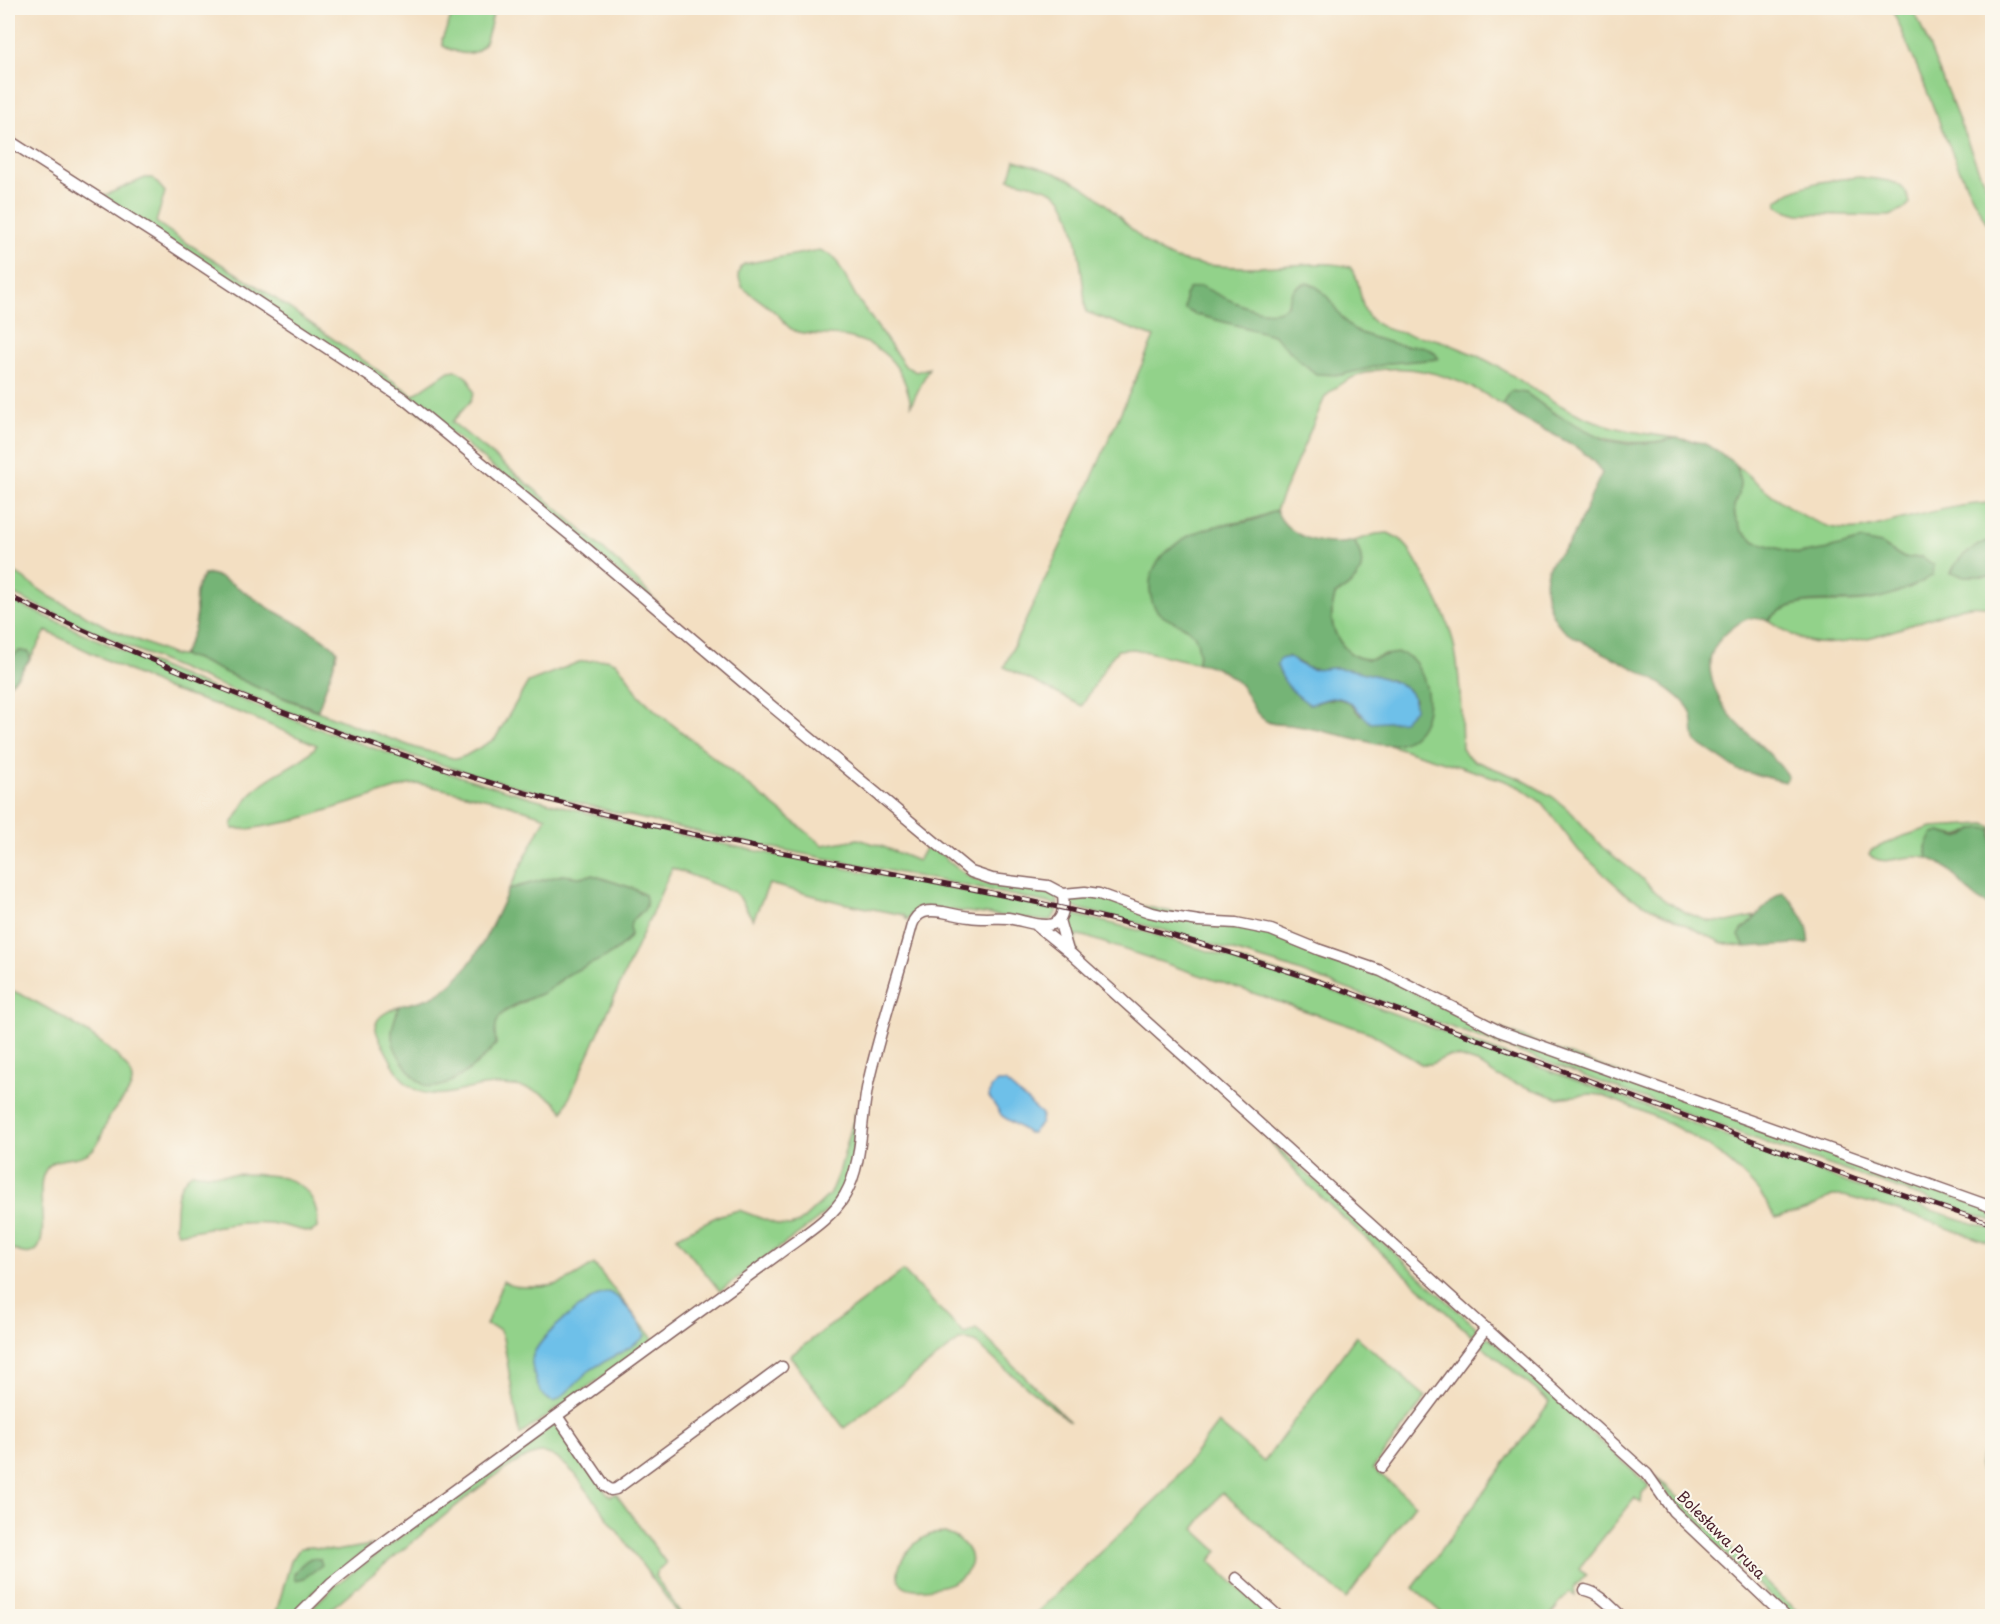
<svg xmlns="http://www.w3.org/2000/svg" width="2000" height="1624" font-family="'Playpen Sans',sans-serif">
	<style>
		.green { fill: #92d28a; stroke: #6e785a; stroke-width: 1.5 }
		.forest { fill: #75b476; stroke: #606a50; stroke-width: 1.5; fill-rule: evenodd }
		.water { fill: #6ec0e9; stroke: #5c708a; stroke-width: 1.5 }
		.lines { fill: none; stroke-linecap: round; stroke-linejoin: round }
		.minor-casing { stroke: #856260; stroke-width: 13 }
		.minor { stroke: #fff; stroke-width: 10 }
		.rail-casing { stroke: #4a1f2b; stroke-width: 5 }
		.rail { stroke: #fbf7ec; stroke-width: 3; stroke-dasharray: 9; stroke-linecap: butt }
		.labels { text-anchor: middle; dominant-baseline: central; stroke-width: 4.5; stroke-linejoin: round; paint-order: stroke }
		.street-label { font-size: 15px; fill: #4a1f2b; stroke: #fbf7ec }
	</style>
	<rect width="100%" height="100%" fill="#fbf7ec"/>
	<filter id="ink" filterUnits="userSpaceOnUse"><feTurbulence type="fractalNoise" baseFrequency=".0167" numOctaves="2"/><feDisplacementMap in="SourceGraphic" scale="12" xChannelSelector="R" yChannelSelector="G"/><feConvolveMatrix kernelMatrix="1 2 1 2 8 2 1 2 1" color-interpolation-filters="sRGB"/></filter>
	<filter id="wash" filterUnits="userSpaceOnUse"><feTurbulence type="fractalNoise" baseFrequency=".008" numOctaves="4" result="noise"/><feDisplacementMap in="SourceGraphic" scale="24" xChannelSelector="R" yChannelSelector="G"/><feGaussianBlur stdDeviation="1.35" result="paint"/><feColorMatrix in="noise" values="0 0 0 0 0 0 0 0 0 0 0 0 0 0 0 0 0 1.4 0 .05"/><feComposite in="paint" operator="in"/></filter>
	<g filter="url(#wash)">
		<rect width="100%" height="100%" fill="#f3dfc2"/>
		<!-- green -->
		<path class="green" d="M 455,8 L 494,8 C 489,29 488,61 457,52 C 452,50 448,49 443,46 L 442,39 Z
			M 1891,8 L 1911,8 L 1919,21 L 1982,178 L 1992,196 L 1992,232 C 1949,162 1927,81 1891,8 Z
			M 1015,160 C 1041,168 1068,175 1091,192 C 1121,213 1140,247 1176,259 C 1208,268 1245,268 1277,266 C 1301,265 1326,261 1350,267 C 1364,282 1356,307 1373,321 C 1390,335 1417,334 1438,340 C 1448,343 1458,348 1468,352 C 1499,364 1522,383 1551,400 C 1595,426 1627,432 1677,438 C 1611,453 1578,431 1526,393 L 1506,397 L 1502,405 C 1452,370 1373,348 1325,397 L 1276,510 C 1260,518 1246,522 1228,524 L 1182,626 C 1200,634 1200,644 1198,663 L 1134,649 L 1118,650 L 1110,659 L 1082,706 L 1004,667 L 1084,496 L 1154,337 L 1086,312 C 1083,285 1078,213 1058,195 C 1046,186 1024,183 1009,179 Z
			M 1860,177 C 1882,181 1905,177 1910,203 L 1903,210 L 1890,216 L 1799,214 L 1785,210 L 1778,206 L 1777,201 C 1800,182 1831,180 1860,177 Z
			M 145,178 L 153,178 L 165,192 L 156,222 L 179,238 L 266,292 L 413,395 L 449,371 L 456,370 L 469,379 L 474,393 L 470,402 L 452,422 C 497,459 543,495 586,534 C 613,558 639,580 661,608 L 458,438 L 101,197 Z
			M 820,250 L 832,256 L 836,260 L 857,298 L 905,366 L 916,372 L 929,368 L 911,405 C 904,365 882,342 841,336 C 826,334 810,336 795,331 C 787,328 784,321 779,316 C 768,305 754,297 742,287 L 738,275 L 740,268 L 744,264 Z
			M 1735,464 C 1761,487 1801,521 1835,528 C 1857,533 1881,524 1902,519 C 1931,512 1962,504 1992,503 L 1992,608 C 1973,602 1958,608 1939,615 C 1905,627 1839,653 1804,640 C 1792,636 1779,627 1768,620 C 1799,591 1838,608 1875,599 C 1892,595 1908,587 1924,581 L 1922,557 L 1904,558 L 1881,544 L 1798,554 L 1756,542 L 1742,531 L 1735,517 L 1734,506 L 1739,495 L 1738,469 Z
			M 1388,533 L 1400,539 L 1409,549 C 1427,580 1449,615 1455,650 C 1461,683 1461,716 1462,748 L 1466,755 L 1475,761 L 1521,779 L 1553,797 L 1572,813 L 1602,847 L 1638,875 L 1664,900 L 1687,913 L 1708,921 L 1727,922 L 1755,916 L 1751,924 L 1740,936 L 1745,947 L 1722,943 L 1628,896 L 1579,851 L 1542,803 L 1521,788 L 1503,780 L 1389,745 L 1407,740 L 1385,654 C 1379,656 1373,659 1367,659 C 1348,659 1333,636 1332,619 C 1331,611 1333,603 1335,595 C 1360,581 1369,568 1354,541 L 1376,534 Z
			M 8,568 L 51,597 L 111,629 L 173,655 L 194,658 L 265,691 L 364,729 L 416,748 L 456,759 L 465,756 L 495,739 L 528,682 L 579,662 L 606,659 L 615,662 L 625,673 L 639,695 L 657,712 L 823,845 L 858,839 L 881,846 L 918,861 L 928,843 C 947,859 965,879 989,884 C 1013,889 1035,884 1057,896 L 1058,905 C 911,873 761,849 614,812 C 530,791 441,767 360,738 C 240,696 123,646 8,592 Z
			M 8,599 C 185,682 366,753 555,804 C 720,849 891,875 1058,910 L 1052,919 L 1045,921 L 923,907 L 917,908 L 907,920 L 904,915 L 842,903 L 769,884 L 753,920 L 740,898 L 734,892 L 672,868 L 563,1112 C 560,1108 556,1102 551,1099 C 532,1086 504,1083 483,1086 C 456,1090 431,1104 407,1084 C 397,1075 385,1049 378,1036 C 370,1018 385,1013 399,1006 L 393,1027 L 467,1071 L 496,1044 L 494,1035 L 497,1020 L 504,1012 L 556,985 L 566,975 L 629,926 L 630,920 L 640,914 L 645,895 L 632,888 L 592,875 L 579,877 L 562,875 L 509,889 L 546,817 L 498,801 L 420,784 L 408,785 L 293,821 L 249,829 L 233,829 L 232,824 C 240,811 247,796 259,786 C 277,770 303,764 317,745 L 241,713 L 167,689 L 46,631 L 30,659 L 29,652 L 19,651 L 8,660 Z
			M 1985,824 L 1992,827 L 1992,830 L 1973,829 C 1961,838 1954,836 1940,832 L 1926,847 L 1928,858 C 1923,858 1918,856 1913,857 C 1898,857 1881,867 1869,854 L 1871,850 L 1901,837 L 1932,827 Z
			M 1087,895 L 1253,928 L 1374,971 L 1441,1007 L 1992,1211 L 1992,1221 L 1788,1151 L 1287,967 L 1163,930 L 1068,906 L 1073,897 Z
			M 1068,913 L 1146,932 L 1297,978 L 1719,1133 L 1858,1187 L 1992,1229 L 1992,1244 L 1900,1211 L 1844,1196 L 1832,1196 L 1808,1209 L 1776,1218 C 1770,1212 1769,1205 1764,1199 C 1759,1191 1752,1184 1746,1178 C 1705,1136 1654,1115 1601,1095 L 1591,1094 L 1557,1098 L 1498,1077 L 1477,1063 L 1459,1057 L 1448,1056 L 1431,1064 L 1421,1064 L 1371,1033 L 1084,936 L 1077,936 C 1073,944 1076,948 1079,955 L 1072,949 L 1064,920 Z
			M 8,989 C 33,998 134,1053 132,1082 C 131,1095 116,1105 110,1116 C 104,1127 100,1145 90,1152 C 74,1164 49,1151 42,1179 C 36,1204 60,1275 8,1247 Z
			M 856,1110 L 857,1112 L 853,1156 L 849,1179 L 834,1204 L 817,1220 L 720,1291 L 676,1237 L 720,1215 L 739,1210 L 779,1225 L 790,1226 L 799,1223 L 829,1195 L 840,1169 Z
			M 1264,1135 L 1475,1326 L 1477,1329 L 1472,1336 L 1309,1186 Z
			M 193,1172 C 230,1181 292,1160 313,1201 C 317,1210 319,1218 317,1228 L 311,1232 C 298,1230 284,1225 270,1223 C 239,1220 208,1229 178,1233 L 175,1227 C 177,1206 173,1186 193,1172 Z
			M 594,1264 L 654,1340 L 520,1435 L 503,1338 L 499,1329 L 486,1325 L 503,1281 C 511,1287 519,1287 529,1287 C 559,1288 570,1280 594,1264 Z
			M 903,1271 L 964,1334 L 976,1329 L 982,1334 L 1070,1422 L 999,1364 L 975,1342 L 967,1340 L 959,1341 L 844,1428 L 790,1356 Z
			M 1356,1336 L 1426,1397 L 1373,1468 L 1415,1504 L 1346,1599 L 1222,1492 L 1194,1529 L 1218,1551 L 1210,1561 L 1268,1616 L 1033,1616 L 1169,1487 L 1218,1423 L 1264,1462 Z
			M 1489,1337 L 1649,1486 L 1642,1493 L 1641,1503 L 1635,1498 L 1579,1568 L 1586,1575 L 1574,1588 L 1575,1596 L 1569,1592 L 1550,1616 L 1445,1616 L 1413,1588 L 1550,1402 L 1480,1344 L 1486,1338 Z
			M 553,1425 L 557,1427 L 607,1494 L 611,1496 L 616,1494 L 666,1563 L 657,1571 L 655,1576 L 682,1615 L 680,1616 L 575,1474 C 566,1466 554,1452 540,1453 C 513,1456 449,1512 426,1531 C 395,1556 364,1581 333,1607 L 325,1616 L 303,1616 L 338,1583 Z
			M 1992,1447 L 1992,1489 C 1979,1473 1971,1460 1992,1447 Z
			M 1656,1476 L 1783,1599 L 1803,1616 L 1791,1616 L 1675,1506 Z
			M 945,1533 C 966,1540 982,1560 960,1578 C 950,1586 928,1590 915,1589 C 879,1586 908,1543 927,1536 C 932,1533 939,1534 945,1533 Z
			M 372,1545 L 313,1593 L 292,1616 L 275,1616 L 291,1561 L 300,1548 L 311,1547 L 335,1551 Z"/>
		<!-- forest -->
		<path class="forest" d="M 1307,283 C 1334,290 1335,322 1361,333 C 1374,338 1388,343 1402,345 C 1409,347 1418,345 1425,347 C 1432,350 1436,353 1439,359 L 1391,363 L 1341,375 L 1316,374 L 1299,360 L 1273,335 L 1194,314 L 1185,309 L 1185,295 L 1189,289 L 1201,286 C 1218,295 1266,321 1284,308 C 1295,301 1283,290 1307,283 Z
			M 1511,391 L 1526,393 L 1552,412 L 1605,440 L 1629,444 L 1658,442 L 1677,438 L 1703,443 L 1716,450 L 1735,464 L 1738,469 L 1740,483 L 1739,495 L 1734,506 L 1735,517 L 1742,531 L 1756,542 L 1798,554 L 1828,549 L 1862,540 L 1881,544 L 1904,558 L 1922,557 L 1934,565 L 1933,575 C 1919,585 1891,596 1874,599 C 1837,606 1797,592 1768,620 C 1749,616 1746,617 1731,629 C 1707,648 1705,666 1717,694 C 1733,729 1768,745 1788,777 L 1785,782 L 1738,770 L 1696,742 C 1691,731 1696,717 1688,707 C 1671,684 1619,661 1592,647 C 1582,641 1570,636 1561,627 C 1548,613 1541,586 1548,568 C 1552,558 1563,552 1569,543 C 1582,522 1590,496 1602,473 C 1586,446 1552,435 1525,420 C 1517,416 1509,410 1502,405 Z
			M 1276,510 C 1287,538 1326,548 1354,541 C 1370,568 1360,580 1335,595 C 1333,603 1331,613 1332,622 C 1335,638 1348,659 1367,659 C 1383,659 1398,645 1414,661 C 1417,664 1419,670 1421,673 C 1436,702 1426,744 1388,745 C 1378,746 1367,741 1357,739 C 1335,734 1313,728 1290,725 C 1283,724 1274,725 1268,722 C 1254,715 1251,701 1244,690 C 1234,675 1214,665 1198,663 C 1205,607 1153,638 1150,590 C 1147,559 1183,535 1209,528 C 1221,524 1234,524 1246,522 C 1257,520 1266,515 1276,510 ZM 1289,657 L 1308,668 L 1319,670 L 1334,668 L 1373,675 L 1396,682 L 1408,689 L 1415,700 L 1360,715 C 1346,696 1337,696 1316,703 Z
			M 1992,539 L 1992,576 L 1965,576 L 1951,573 C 1958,555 1975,546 1992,539 Z
			M 211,574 C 234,582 252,598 272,610 C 294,622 318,633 337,650 L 336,658 L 318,710 L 265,691 L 194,658 L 182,656 C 187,646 193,636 195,625 C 199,605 189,596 204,575 Z
			M 19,651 L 29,652 L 30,659 L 17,677 L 8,686 L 8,660 Z
			M 1984,828 L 1992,830 L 1992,906 C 1962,897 1958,867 1928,858 L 1926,847 L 1933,834 L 1940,832 L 1957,837 L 1965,835 L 1973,829 Z
			M 562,875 L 579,877 L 592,875 L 632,888 L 645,895 C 653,919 625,909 631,935 C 618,956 590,963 569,974 C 560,979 553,988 543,993 C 529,999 508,1005 499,1018 C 494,1025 495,1036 496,1044 C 485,1059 450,1089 431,1087 C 416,1086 394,1053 392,1038 C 390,1028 397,1015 399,1006 C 411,1003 425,1001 435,995 C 473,974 491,927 509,889 Z
			M 1783,892 C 1796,905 1811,924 1809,943 L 1745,947 L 1739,936 L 1741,930 C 1758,921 1765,900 1783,892 Z
			M 311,1558 L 320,1559 L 322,1565 L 304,1578 L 295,1580 L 294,1574 C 299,1566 303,1562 311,1558 Z"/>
		<!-- water -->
		<path class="water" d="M 1289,657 C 1295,662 1302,666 1310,669 C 1318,671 1324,668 1333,668 C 1348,667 1394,679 1406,688 C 1412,693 1415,700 1415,709 L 1403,721 L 1371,723 C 1360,714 1349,695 1332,698 C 1324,699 1317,703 1309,704 C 1292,692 1284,685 1277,665 L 1280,659 Z
			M 998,1082 L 1005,1082 L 1042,1114 L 1041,1123 L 1032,1133 L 1028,1133 L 1002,1116 L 989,1097 L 991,1088 Z
			M 609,1292 C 619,1296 644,1325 645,1336 C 636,1347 603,1361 589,1371 C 577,1380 566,1396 554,1402 C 544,1399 540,1391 536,1382 C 534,1374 531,1366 532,1359 C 536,1338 588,1296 609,1292 Z"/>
	</g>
	<g filter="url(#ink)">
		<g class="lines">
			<!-- minor casing -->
			<g class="minor-casing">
				<path id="minor" d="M 8,140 L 156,235 L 404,399 L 587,549 L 750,688 L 971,872 L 992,879 L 1048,886 L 1063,894 L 1085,892 L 1099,894 L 1149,912 L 1166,916 L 1199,921 L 1236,923 L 1271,930 L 1320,950 L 1381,971 L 1499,1031 L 1992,1207
					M 1059,920 L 1068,951
					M 1037,926 L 1068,951 L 1647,1474 L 1673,1511 L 1784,1616
					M 557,1416 L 605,1486 L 611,1490 L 616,1489 L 782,1367
					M 1382,1467 L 1486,1328
					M 1236,1578 L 1278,1616
					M 1585,1590 C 1600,1593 1610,1606 1621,1616
					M 298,1616 L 331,1583 L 369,1553 L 777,1255 C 800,1237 831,1220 845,1195 C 864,1162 860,1116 869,1079 C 881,1027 898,977 912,925 C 914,919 918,914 924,912 C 930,910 936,911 943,912 C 952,914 961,916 970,917 C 983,919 996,917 1008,918 C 1034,922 1068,941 1063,894"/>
			</g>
			<!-- minor -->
			<use href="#minor" class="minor"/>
			<!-- rail casing -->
			<g class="rail-casing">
				<path id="rail" d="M 8,596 C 201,685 397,762 604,814 C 767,854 934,877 1097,916 C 1179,935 1259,961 1338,988 L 1854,1178 L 1992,1224"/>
			</g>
			<!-- rail -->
			<use href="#rail" class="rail"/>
		</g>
	</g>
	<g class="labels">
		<!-- street labels -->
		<g class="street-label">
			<text transform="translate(1722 1534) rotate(45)">Bolesława Prusa</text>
		</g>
	</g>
	<!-- margin -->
	<rect width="2000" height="1624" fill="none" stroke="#fbf7ec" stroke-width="30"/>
</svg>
